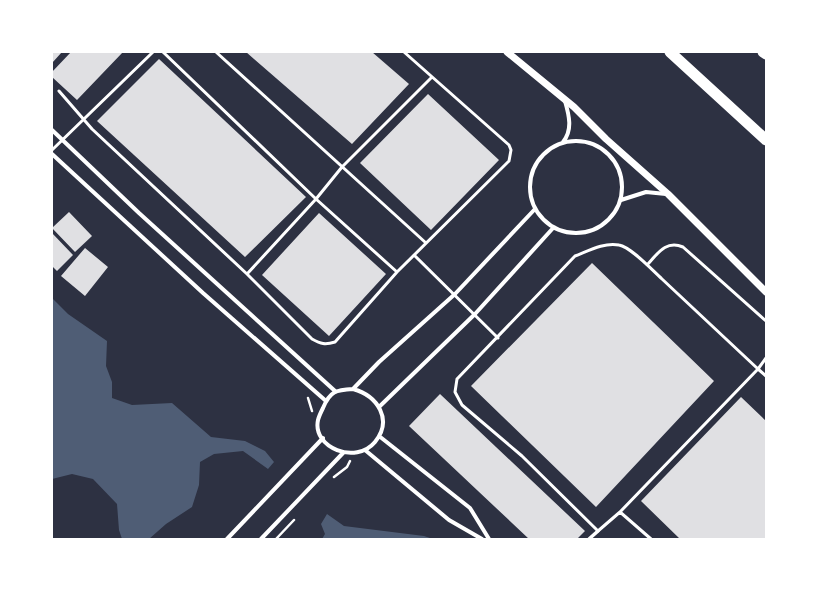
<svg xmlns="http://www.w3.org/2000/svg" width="818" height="591" font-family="'Source Serif 4',serif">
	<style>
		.water { fill: #4f5d75 }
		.building { fill: #e0e0e3 }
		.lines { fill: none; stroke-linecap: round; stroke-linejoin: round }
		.path { stroke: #fff; stroke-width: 2.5 }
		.service { stroke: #fff; stroke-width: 3 }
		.pedestrian { stroke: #fff; stroke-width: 3.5 }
		.minor { stroke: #fff; stroke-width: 4 }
		.tertiary { stroke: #fff; stroke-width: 7 }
		.trunk { stroke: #fff; stroke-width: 11 }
	</style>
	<rect width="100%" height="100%" fill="#2d3142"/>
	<!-- water -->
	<path class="water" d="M 52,298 L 68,314 L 107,341 L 106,366 L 112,382 L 112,398 L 132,405 L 172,403 L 211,437 L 245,441 L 265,451 L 274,462 L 268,469 L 243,451 L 214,454 L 200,462 L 199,485 L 192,507 L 166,524 L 149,539 L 122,539 L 119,530 L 117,504 L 93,479 L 72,474 L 52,479 Z
		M 327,514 L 344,526 L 424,536 L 433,539 L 322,539 L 325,534 L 321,524 Z"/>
	<!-- building -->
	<path class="building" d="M 52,52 L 62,52 L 52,63 Z
		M 71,52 L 123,52 L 77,100 L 52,77 L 52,72 Z
		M 246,52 L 372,52 L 409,84 L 352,144 Z
		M 159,59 L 306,197 L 245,257 L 97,121 Z
		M 428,94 L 499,160 L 431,230 L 360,163 Z
		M 69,212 L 92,236 L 75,252 L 52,228 Z
		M 319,213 L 386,274 L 329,336 L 262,275 Z
		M 52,233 L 73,255 L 57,271 L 52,266 Z
		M 85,248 L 108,267 L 85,296 L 61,276 Z
		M 592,263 L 714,381 L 596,507 L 471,386 Z
		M 440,394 L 585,531 L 577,539 L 529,539 L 409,426 Z
		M 741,397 L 766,421 L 766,539 L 680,539 L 641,501 Z"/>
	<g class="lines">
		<!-- path -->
		<path class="path" d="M 308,398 L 312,411
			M 334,477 L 347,467 L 350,461
			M 276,539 L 294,520"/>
		<!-- service -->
		<path class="service" d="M 163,52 L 316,199 L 397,272
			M 216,52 L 426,243
			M 59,91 L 92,129 L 247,274 L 312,339 C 321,344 325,345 335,342 L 397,272 L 509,161 L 511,150 L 509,145 L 404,52
			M 52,150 L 153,52
			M 414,255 L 498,338
			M 647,265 C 658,253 666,240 683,247 L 766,321
			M 247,274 L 316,199 L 342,167 L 432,77
			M 766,358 L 758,369 L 620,512 L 598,531 L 522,456 L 462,405 L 455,392 L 457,379 L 575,256 C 588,251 604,242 619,245 C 631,247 652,270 662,279 C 694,309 726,339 758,369 L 766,376
			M 620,512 L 651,539"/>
		<!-- pedestrian -->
		<path class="pedestrian" d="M 589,539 L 598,531"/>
		<!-- minor -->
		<path class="minor" d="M 52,130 L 139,213 L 335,391
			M530 187a46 46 0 1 1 92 0a46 46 0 1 1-92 0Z
			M 563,142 C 573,130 569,115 565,101
			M 52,154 L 203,293 L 326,401
			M 621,200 L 646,192 L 666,194
			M 353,389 L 379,362 L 455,294 L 535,209
			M 353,389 C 378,396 393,420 375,442 C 356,465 312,448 318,420 C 319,416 321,412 323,408 C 330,391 336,390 353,389 Z
			M 379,407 L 475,314 L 554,227
			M 379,436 L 470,508 L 489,539
			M 365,450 L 449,520 L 482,539
			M 227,539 L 323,438
			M 261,539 L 343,453"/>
		<!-- tertiary -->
		<path class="tertiary" d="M 507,52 L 574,107 L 606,139 L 668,194 L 766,292"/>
		<!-- trunk -->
		<path class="trunk" d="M 670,52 L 766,140
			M 763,52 L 766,54"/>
	</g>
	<!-- border -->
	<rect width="818" height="591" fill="none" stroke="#ffffff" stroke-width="106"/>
</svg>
